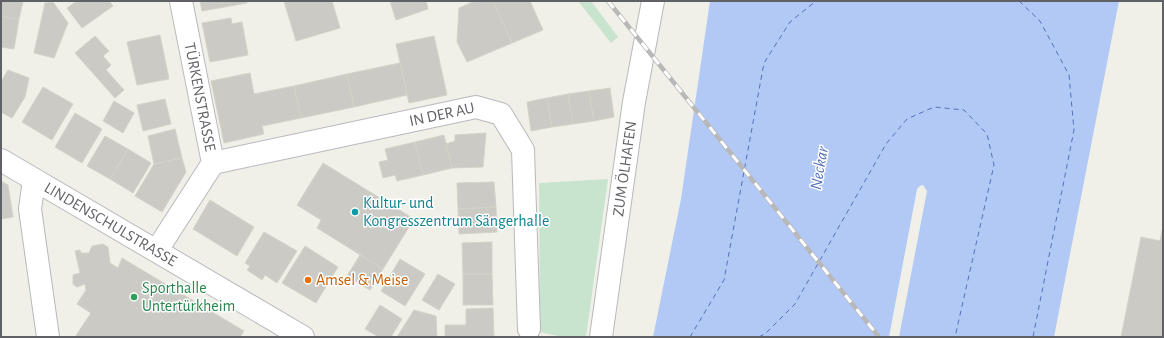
<svg xmlns="http://www.w3.org/2000/svg" width="1164" height="338" font-family="'Alegreya Sans',sans-serif">
	<style>
		.green { fill: #c8e4ce }
		.water { fill: #b2c9f6 }
		.lines { fill: none; stroke-linecap: round; stroke-linejoin: round }
		.ferry { stroke: #5670b8; stroke-width: 1; stroke-dasharray: 5 4; stroke-linecap: butt }
		.building { fill: #cbcac5; stroke: #d4d3c7 }
		.minor-casing { stroke: #b8b9bd; stroke-width: 24 }
		.minor { stroke: #fff; stroke-width: 22 }
		.rail-casing { stroke: #b8b8b9; stroke-width: 4.5 }
		.rail { stroke: #fff; stroke-width: 3; stroke-dasharray: 9; stroke-linecap: butt }
		.culture-dot { fill: #0f9aa8; stroke: #fff; stroke-width: 1.5 }
		.food-dot { fill: #e8710a; stroke: #fff; stroke-width: 1.5 }
		.leisure-dot { fill: #2e9e5b; stroke: #fff; stroke-width: 1.5 }
		.labels { text-anchor: middle; dominant-baseline: central; stroke-width: 3; stroke-linejoin: round; paint-order: stroke }
		.street-label { font-size: 16px; fill: #606167; stroke: #fff }
		.culture-label { font-size: 16px; fill: #0d838f; stroke: #fff; text-anchor: start }
		.food-label { font-size: 16px; fill: #c56008; stroke: #fff; text-anchor: start }
		.leisure-label { font-size: 16px; fill: #27864d; stroke: #fff; text-anchor: start }
		.water-label { font-size: 17px; font-style: italic; fill: #5670b8; stroke: #fff }
	</style>
	<rect width="100%" height="100%" fill="#f0f0e8"/>
	<!-- green -->
	<path class="green" d="M 578,1 L 591,1 L 618,37 L 611,43 Z
		M 608,179 L 586,337 L 562,337 L 540,332 L 539,183 Z"/>
	<!-- water -->
	<path class="water" d="M 710,1 L 1119,1 L 1054,337 L 899,337 L 927,191 L 923,185 L 920,186 L 917,189 L 889,337 L 653,337 L 681,199 Z"/>
	<g class="lines">
		<!-- ferry -->
		<path class="ferry" d="M 1019,1 L 1040,21 L 1069,75 L 1074,130 L 1033,337
			M 690,337 L 724,280 L 764,63 L 790,22 L 816,1
			M 759,337 L 766,333 L 795,304 L 886,144 L 907,119 L 934,107 L 964,110 L 987,134 L 994,165 L 955,337"/>
	</g>
	<!-- building -->
	<path class="building" d="M 1,1 L 23,1 L 19,19 L 1,16 Z
		M 77,1 L 109,1 L 113,6 L 82,28 L 67,8 Z
		M 200,1 L 246,1 L 247,3 L 202,11 Z
		M 284,1 L 332,1 L 340,28 L 296,41 Z
		M 390,1 L 426,1 L 428,9 L 396,20 Z
		M 475,1 L 493,1 L 512,43 L 467,62 L 457,42 L 459,8 Z
		M 493,1 L 530,1 L 543,30 L 512,43 Z
		M 53,2 L 68,23 L 54,58 L 34,53 L 45,3 Z
		M 1,16 L 19,19 L 14,49 L 1,47 Z
		M 231,18 L 232,24 L 242,22 L 248,55 L 210,62 L 202,23 Z
		M 160,35 L 169,79 L 137,85 L 127,42 Z
		M 95,36 L 109,51 L 103,56 L 111,65 L 106,70 L 124,90 L 115,98 L 75,53 Z
		M 434,36 L 447,95 L 409,103 L 396,44 Z
		M 400,63 L 407,95 L 354,107 L 347,74 Z
		M 8,70 L 29,78 L 25,97 L 12,118 L 1,112 L 1,82 Z
		M 250,73 L 254,94 L 294,86 L 301,118 L 262,126 L 264,134 L 224,143 L 211,81 Z
		M 347,74 L 354,107 L 301,118 L 294,86 Z
		M 43,87 L 73,104 L 52,140 L 22,122 Z
		M 610,88 L 614,117 L 594,121 L 589,91 Z
		M 589,91 L 594,121 L 573,124 L 568,94 Z
		M 568,94 L 573,124 L 552,127 L 547,98 Z
		M 547,98 L 552,127 L 531,131 L 527,102 Z
		M 165,99 L 171,124 L 143,131 L 137,105 Z
		M 114,101 L 134,113 L 123,133 L 103,121 Z
		M 75,113 L 102,129 L 82,163 L 55,147 Z
		M 175,129 L 182,158 L 154,164 L 148,136 Z
		M 486,133 L 483,167 L 452,168 L 446,144 L 455,141 L 455,135 Z
		M 444,135 L 452,168 L 423,175 L 415,142 Z
		M 105,136 L 128,149 L 110,179 L 87,166 Z
		M 415,142 L 423,175 L 397,181 L 395,175 L 383,178 L 379,162 L 388,160 L 385,149 Z
		M 128,149 L 151,163 L 133,193 L 110,179 Z
		M 182,158 L 186,172 L 162,212 L 135,196 L 154,164 Z
		M 323,163 L 414,219 L 383,269 L 317,228 L 321,220 L 297,205 Z
		M 1,181 L 8,185 L 13,217 L 1,219 Z
		M 494,182 L 496,207 L 458,209 L 457,183 Z
		M 210,200 L 254,227 L 237,256 L 193,229 Z
		M 496,207 L 497,232 L 459,234 L 458,209 Z
		M 1163,226 L 1163,337 L 1121,337 L 1141,237 L 1160,241 Z
		M 264,232 L 297,251 L 277,283 L 265,275 L 262,280 L 247,270 L 250,266 L 245,263 Z
		M 492,242 L 492,274 L 463,274 L 462,243 Z
		M 103,244 L 108,247 L 110,263 L 118,268 L 122,258 L 244,331 L 240,337 L 75,337 L 91,313 L 77,304 L 86,290 L 85,284 L 77,287 L 73,284 L 73,275 L 80,273 L 75,251 L 80,250 L 81,253 L 89,253 L 92,246 Z
		M 305,246 L 338,267 L 316,303 L 282,283 Z
		M 360,255 L 383,269 L 370,290 L 347,276 Z
		M 400,259 L 425,274 L 405,306 L 381,291 Z
		M 438,274 L 455,284 L 439,310 L 422,300 Z
		M 463,274 L 492,274 L 493,305 L 463,305 Z
		M 380,305 L 402,319 L 391,337 L 379,337 L 365,329 Z
		M 493,308 L 494,337 L 445,337 L 445,325 L 466,325 L 466,309 Z
		M 414,310 L 436,316 L 437,337 L 397,337 Z"/>
	<g class="lines">
		<!-- minor casing -->
		<g class="minor-casing">
			<g id="minor">
				<path id="s1" d="M 1,160 L 303,337"/>
				<path id="s2" d="M 213,163 L 476,107 L 501,114 L 523,150 L 529,329"/>
				<path d="M 34,180 L 30,209 L 48,337"/>
				<path d="M 157,250 L 213,163 L 181,1"/>
				<path id="s3" d="M 601,337 L 634,102 L 653,1"/>
			</g>
		</g>
		<!-- minor -->
		<use href="#minor" class="minor"/>
		<!-- rail casing -->
		<g class="rail-casing">
			<path id="rail" d="M 608,1 L 879,337"/>
		</g>
		<!-- rail -->
		<use href="#rail" class="rail"/>
	</g>
	<!-- markers -->
	<circle class="culture-dot" cx="355" cy="212" r="4"/>
	<circle class="food-dot" cx="308" cy="280" r="4"/>
	<circle class="leisure-dot" cx="134" cy="297" r="4"/>
	<g class="labels">
		<!-- street labels -->
		<g class="street-label">
			<text transform="translate(200 97) rotate(79)">TÜRKENSTRASSE</text>
			<text stroke="none"><textPath href="#s2" startOffset="234">IN DER AU</textPath></text>
			<text stroke="none"><textPath href="#s3" startOffset="170">ZUM ÖLHAFEN</textPath></text>
			<text stroke="none"><textPath href="#s1" startOffset="127">LINDENSCHULSTRASSE</textPath></text>
		</g>
		<!-- culture labels -->
		<g class="culture-label">
			<text x="363" y="203">Kultur- und<tspan x="363" dy="18">Kongresszentrum Sängerhalle</tspan></text>
		</g>
		<!-- food labels -->
		<g class="food-label">
			<text x="316" y="280">Amsel &amp; Meise</text>
		</g>
		<!-- leisure labels -->
		<g class="leisure-label">
			<text x="142" y="288">Sporthalle<tspan x="142" dy="18">Untertürkheim</tspan></text>
		</g>
		<!-- water labels -->
		<g class="water-label">
			<text transform="translate(819 168) rotate(-80)">Neckar</text>
		</g>
	</g>
	<!-- border -->
	<rect width="1164" height="338" fill="none" stroke="#606167" stroke-width="4"/>
</svg>
